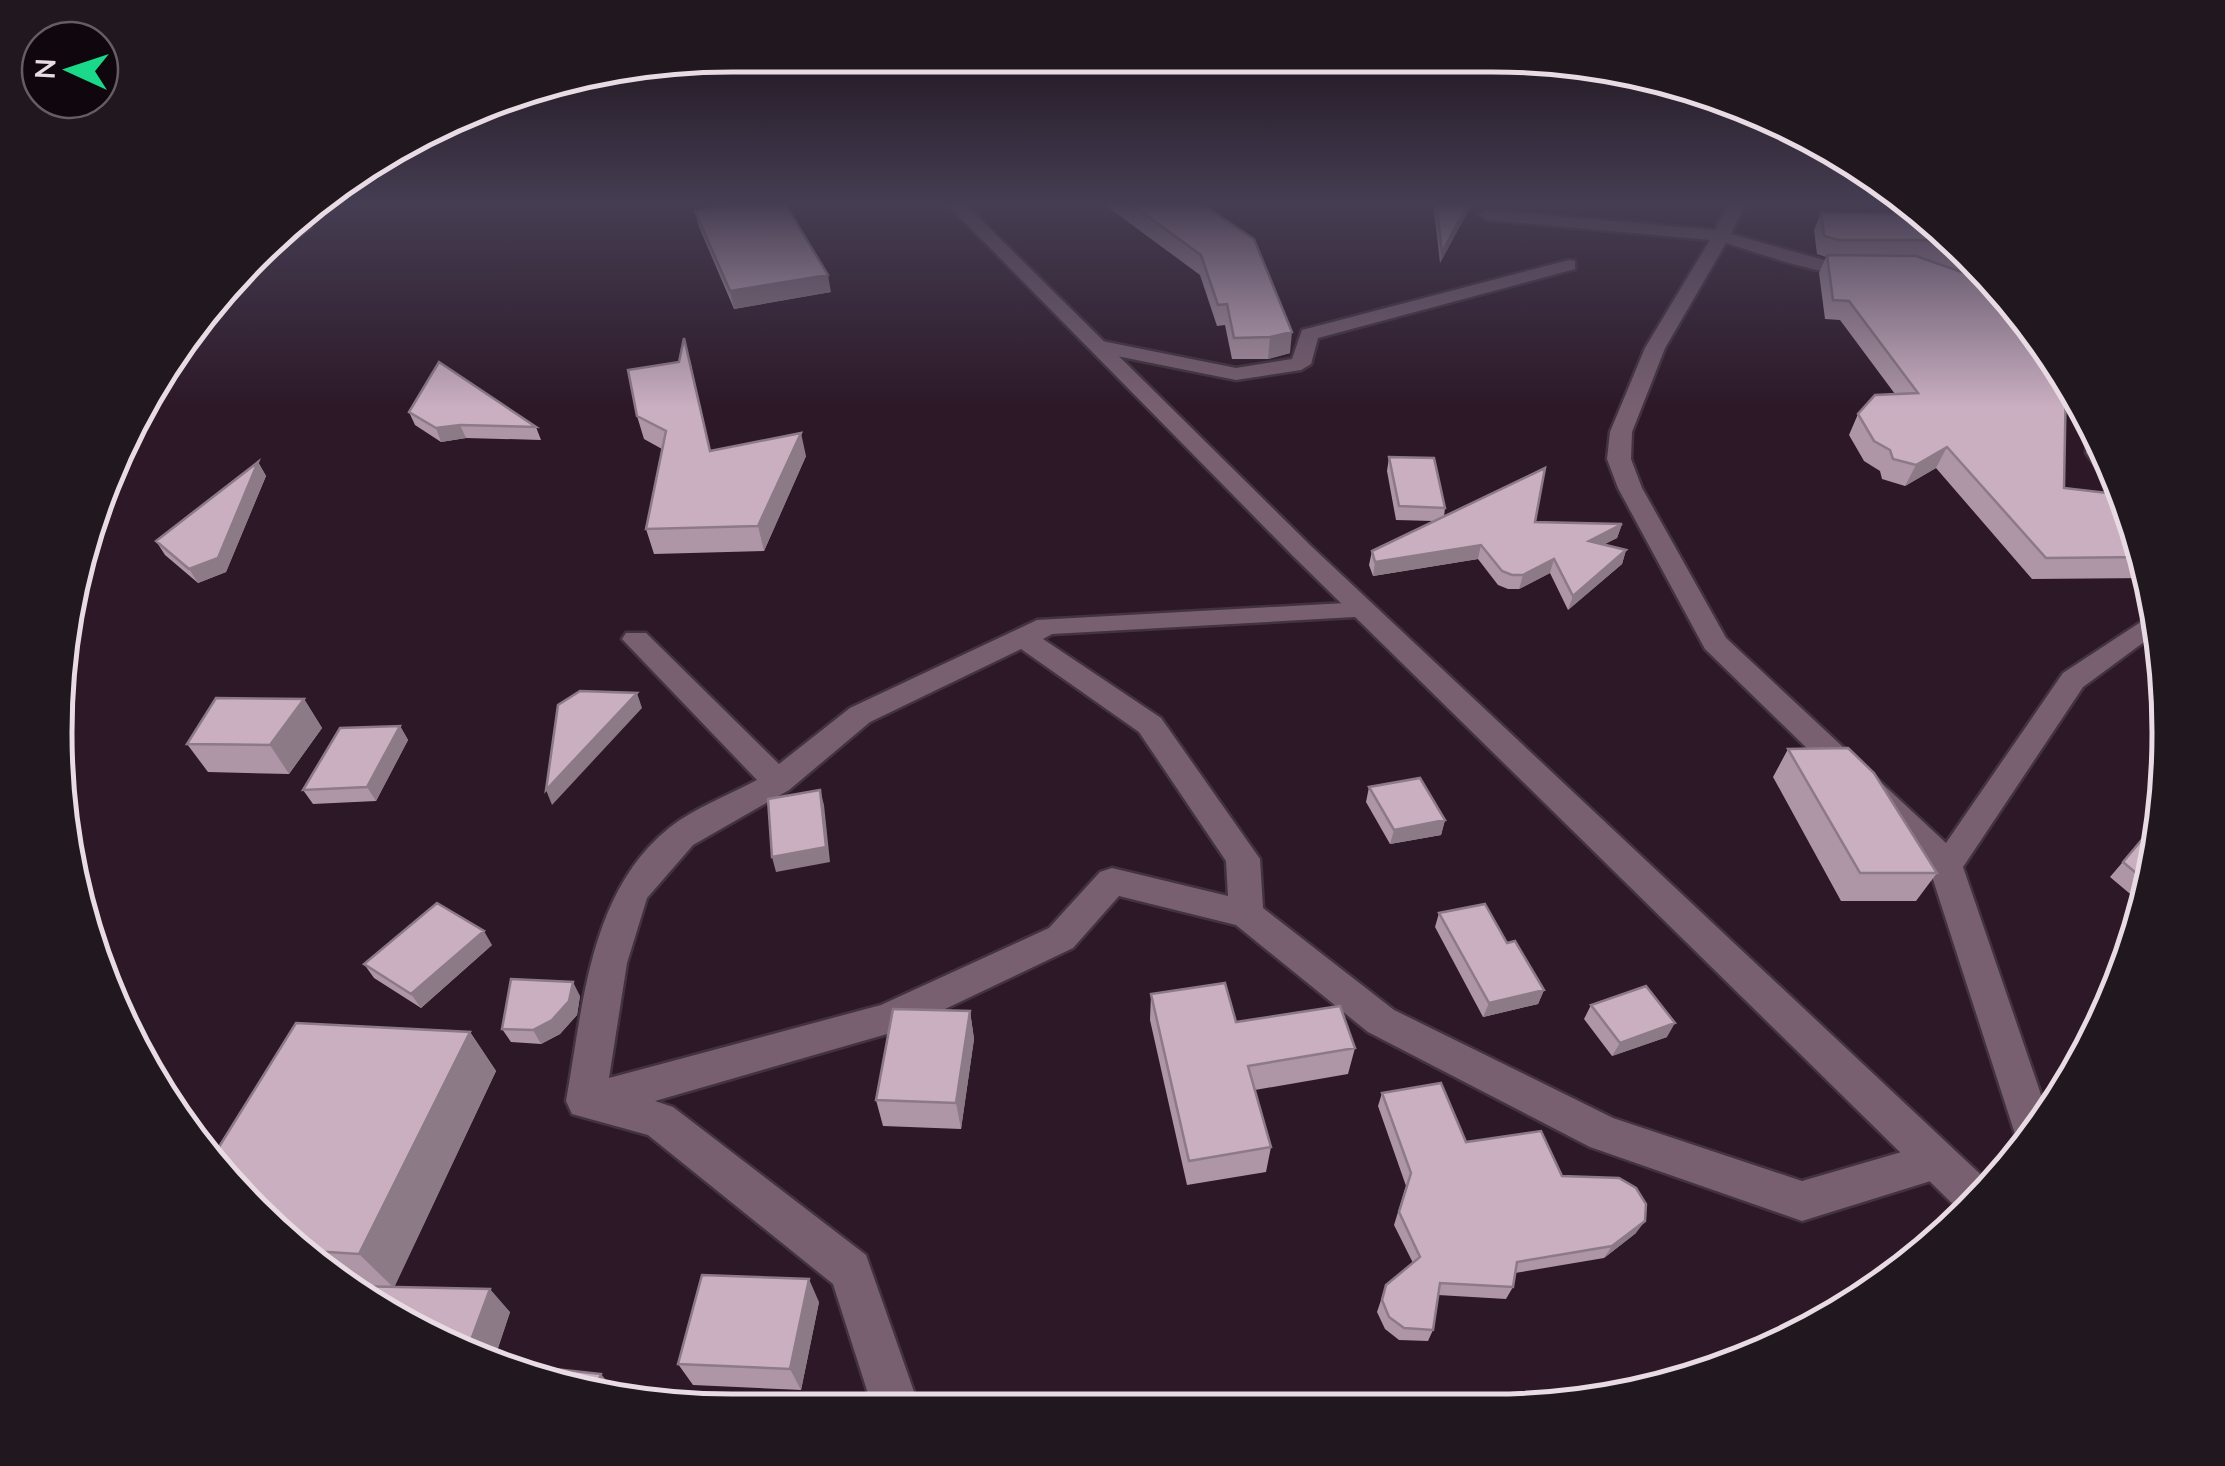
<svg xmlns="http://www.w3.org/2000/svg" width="2225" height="1466" font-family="'Nunito Sans',sans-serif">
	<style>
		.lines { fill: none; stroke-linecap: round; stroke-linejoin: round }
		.street-casing { stroke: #42333e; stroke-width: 5 }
		.secondary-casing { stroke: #42333e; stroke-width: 5 }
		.street { fill: #786071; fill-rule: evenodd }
		.secondary { fill: #786071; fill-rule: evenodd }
		.wall { fill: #ae96a6 }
		.shaded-wall { fill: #8d7a87 }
		.building { fill: #caafc1; stroke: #8d7a87; stroke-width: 2.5 }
		.rim { fill: none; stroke: #e9dbe4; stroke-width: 5 }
	</style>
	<rect width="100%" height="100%" fill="#2c1827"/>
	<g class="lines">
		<!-- street casing -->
		<g class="street-casing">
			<path id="street" d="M 1730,202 L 1746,202 L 1731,234 L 1831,262 L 1862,263 L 1871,268 C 1847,287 1756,252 1726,243 L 1665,348 L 1632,432 L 1631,459 L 1642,488 L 1726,638 L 1946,843 L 2063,673 L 2156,612 L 2159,631 L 2083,687 L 1963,867 L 2048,1115 L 2024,1149 L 2015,1134 L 1929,867 L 1705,649 L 1618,488 L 1607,459 L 1610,432 L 1645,348 L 1710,240 L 1487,220 L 1479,215 L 1487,210 L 1715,230 Z
				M 1569,260 L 1575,261 L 1575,269 L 1318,338 L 1311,364 L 1301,370 L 1236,380 L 1097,352 L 1087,346 L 1097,340 L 1236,368 L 1292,359 L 1302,330 Z
				M 2096,426 L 2100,434 L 2119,484 L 2109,483 L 2086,453 L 2088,432 Z
				M 1363,602 L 1376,610 L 1372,616 L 1052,634 L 1043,639 L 1161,718 L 1260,859 L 1263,908 L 1394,1010 L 1613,1118 L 1802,1181 L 1936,1142 L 1950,1147 L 1956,1161 L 1950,1175 L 1802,1221 L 1590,1147 L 1368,1032 L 1236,925 L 1119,896 L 1073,948 L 901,1030 L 655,1101 L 673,1107 L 866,1255 L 919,1406 L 872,1406 L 833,1284 L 648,1135 L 572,1114 L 566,1101 C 583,1007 589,892 669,828 C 694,808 729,795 757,780 L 622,639 L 626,633 L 646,633 L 779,764 L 850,708 L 1037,620 ZM 1021,649 L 1139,732 L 1226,861 L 1228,896 L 1112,868 L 1100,872 L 1049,928 L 881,1005 L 609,1078 L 627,963 L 647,898 L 693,845 L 789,790 L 870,722 Z"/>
		</g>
		<!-- secondary casing -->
		<g class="secondary-casing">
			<path id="secondary" d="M 945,202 L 963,202 L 1311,546 L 1994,1187 L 1964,1215 L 1293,556 Z"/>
		</g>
		<!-- street -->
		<use href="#street" class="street"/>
		<!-- secondary -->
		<use href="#secondary" class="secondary"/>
	</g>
	<!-- wall -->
	<path class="wall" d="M 1105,202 L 1199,202 L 1290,353 L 1268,359 L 1232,359 L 1225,325 L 1217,326 L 1200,275 L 1105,205 Z
		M 1433,202 L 1473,202 L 1440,263 Z
		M 1892,202 L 1908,202 L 1939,224 L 2030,321 L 2068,382 L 2066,387 L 2064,488 L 2124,495 L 2147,558 L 2150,578 L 2032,579 L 1936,468 L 1905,486 L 1882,479 L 1880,471 L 1864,461 L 1849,435 L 1858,414 L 1895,394 L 1840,320 L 1825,319 L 1819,273 L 1826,257 L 1817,254 L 1814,230 L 1821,213 L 1905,214 Z
		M 695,211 L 831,292 L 734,309 L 699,227 Z
		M 690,360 L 710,451 L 806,456 L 764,551 L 654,554 L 646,529 L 662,449 L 644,439 L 637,416 L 679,362 Z
		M 409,412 L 536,427 L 541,440 L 466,438 L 441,442 L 415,425 Z
		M 1389,457 L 1445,508 L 1444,517 L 1535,522 L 1622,524 L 1617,538 L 1604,544 L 1626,550 L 1622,564 L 1568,610 L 1550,573 L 1519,589 L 1508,589 L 1498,585 L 1478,559 L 1373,576 L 1369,565 L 1372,551 L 1433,521 L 1396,520 L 1387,471 Z
		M 258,462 L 266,476 L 226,572 L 198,583 L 165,555 L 156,541 Z
		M 304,699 L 322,728 L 289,774 L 208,772 L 187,744 Z
		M 400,726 L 408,740 L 376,801 L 313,804 L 303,790 Z
		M 1788,749 L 1937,873 L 1916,901 L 1841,901 L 1773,777 Z
		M 1369,787 L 1445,820 L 1441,835 L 1390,844 L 1366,802 Z
		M 2161,817 L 2164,822 L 2145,904 L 2144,899 L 2129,893 L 2110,877 Z
		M 1439,913 L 1507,943 L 1544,990 L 1538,1004 L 1483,1017 L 1435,927 Z
		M 492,945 L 421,1008 L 374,978 L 364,964 Z
		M 1151,994 L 1236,1022 L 1355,1048 L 1348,1074 L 1255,1090 L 1271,1147 L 1266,1172 L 1187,1185 L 1150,1020 Z
		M 580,996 L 577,1015 L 560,1034 L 541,1044 L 511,1042 L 502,1029 Z
		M 1591,1005 L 1667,1037 L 1612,1056 L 1584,1019 Z
		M 970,1011 L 974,1039 L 961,1129 L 883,1126 L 876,1100 Z
		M 470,1032 L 496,1071 L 394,1287 L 510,1312 L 494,1360 L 434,1341 L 372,1286 L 349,1285 L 286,1242 Z
		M 1382,1093 L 1466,1142 L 1562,1176 L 1636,1233 L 1604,1258 L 1515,1273 L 1513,1287 L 1506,1299 L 1438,1295 L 1433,1330 L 1428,1341 L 1399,1340 L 1385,1329 L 1377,1312 L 1386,1285 L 1413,1263 L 1394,1225 L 1406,1186 L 1378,1106 Z
		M 819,1302 L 801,1390 L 693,1385 L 678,1364 Z"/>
	<!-- shaded-wall -->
	<path class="shaded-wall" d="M 1469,202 L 1473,202 L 1440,263 L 1442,252 Z
		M 308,216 L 313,228 L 226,294 L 225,292 Z
		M 828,275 L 831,292 L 734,309 L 730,291 Z
		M 1292,332 L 1290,353 L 1268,359 L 1270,337 Z
		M 460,425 L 466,438 L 441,442 L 436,428 Z
		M 801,433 L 806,456 L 764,551 L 758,526 Z
		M 1947,447 L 1936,468 L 1905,486 L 1916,465 Z
		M 258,462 L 266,476 L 226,572 L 198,583 L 189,569 Z
		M 1622,524 L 1617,538 L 1584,555 L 1589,541 Z
		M 1481,545 L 1478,559 L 1373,576 L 1375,562 Z
		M 1626,550 L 1622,564 L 1568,610 L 1573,596 Z
		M 1554,559 L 1550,573 L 1519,589 L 1523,575 Z
		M 637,693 L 642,708 L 552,805 L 546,790 Z
		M 304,699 L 322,728 L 289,774 L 270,745 Z
		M 400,726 L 408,740 L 376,801 L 367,787 Z
		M 820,790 L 824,805 L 830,862 L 776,872 L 772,857 Z
		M 1445,820 L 1441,835 L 1390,844 L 1394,830 Z
		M 484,931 L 492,945 L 421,1008 L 411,994 Z
		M 573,982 L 580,996 L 577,1015 L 560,1034 L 541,1044 L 533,1030 Z
		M 1544,990 L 1538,1004 L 1483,1017 L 1489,1003 Z
		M 970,1011 L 974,1039 L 961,1129 L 956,1103 Z
		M 1675,1023 L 1667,1037 L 1612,1056 L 1620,1043 Z
		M 470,1032 L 496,1071 L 394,1288 L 359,1254 Z
		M 1645,1221 L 1636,1233 L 1604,1258 L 1612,1246 Z
		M 809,1279 L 819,1302 L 801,1390 L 790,1369 Z
		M 490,1289 L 510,1312 L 494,1360 L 467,1351 Z
		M 601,1374 L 619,1396 L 618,1397 L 595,1390 Z"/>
	<!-- building -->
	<path class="building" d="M 745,202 L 784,202 L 828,275 L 730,291 L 695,211 Z
		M 1128,202 L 1199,202 L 1254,239 L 1292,332 L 1270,337 L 1234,338 L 1227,304 L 1218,305 L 1201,255 Z
		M 1436,202 L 1469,202 L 1442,252 Z
		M 1821,213 L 1926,215 L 1939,224 L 1968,254 L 1926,240 L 1839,240 L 1824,236 Z
		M 1827,255 L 1916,256 L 1996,284 L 2030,321 L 2066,378 L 2064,488 L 2124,495 L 2147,557 L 2046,558 L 1947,447 L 1916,465 L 1893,459 L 1890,450 L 1874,441 L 1858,414 L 1875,395 L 1918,393 L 1849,301 L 1833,300 Z
		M 684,338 L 710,451 L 801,433 L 758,526 L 646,529 L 666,431 L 637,416 L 628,370 L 679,362 Z
		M 439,362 L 536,427 L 460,425 L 436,428 L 409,412 Z
		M 1389,457 L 1434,458 L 1445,508 L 1399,506 Z
		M 258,462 L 218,558 L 189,569 L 156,541 Z
		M 1545,468 L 1535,522 L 1622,524 L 1589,541 L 1626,550 L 1573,596 L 1554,559 L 1523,575 L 1512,575 L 1502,571 L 1481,545 L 1375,562 L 1372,551 Z
		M 580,691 L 637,693 L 546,790 L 558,705 Z
		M 216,698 L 304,699 L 270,745 L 187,744 Z
		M 400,726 L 367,787 L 303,790 L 340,728 Z
		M 1848,748 L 1874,773 L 1937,873 L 1860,873 L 1788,749 Z
		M 1420,778 L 1445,820 L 1394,830 L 1369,787 Z
		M 820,790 L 826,847 L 772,857 L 768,799 Z
		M 2161,817 L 2164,818 L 2164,822 L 2150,882 L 2142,878 L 2123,862 Z
		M 437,903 L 484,931 L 411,994 L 364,964 Z
		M 1485,904 L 1507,943 L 1515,941 L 1544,990 L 1489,1003 L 1439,913 Z
		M 511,979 L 573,982 L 569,1001 L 552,1020 L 533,1030 L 502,1029 Z
		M 1225,983 L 1236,1022 L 1340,1006 L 1355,1048 L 1248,1066 L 1271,1147 L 1189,1161 L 1151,994 Z
		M 1646,986 L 1675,1023 L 1620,1043 L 1591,1005 Z
		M 893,1009 L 970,1011 L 956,1103 L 876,1100 Z
		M 296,1023 L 470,1032 L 359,1254 L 297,1250 L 286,1242 L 214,1155 Z
		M 1441,1083 L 1466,1142 L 1541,1131 L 1562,1176 L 1619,1178 L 1636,1188 L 1646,1204 L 1645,1221 L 1612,1246 L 1517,1262 L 1513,1287 L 1440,1283 L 1433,1330 L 1404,1328 L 1389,1317 L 1382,1300 L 1386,1285 L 1420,1257 L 1399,1212 L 1411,1173 L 1382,1093 Z
		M 702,1275 L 809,1279 L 790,1369 L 678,1364 Z
		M 351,1286 L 490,1289 L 467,1351 L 434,1341 Z
		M 509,1364 L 601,1374 L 595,1390 Z"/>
	<!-- sky -->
	<linearGradient id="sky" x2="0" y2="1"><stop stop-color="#180d15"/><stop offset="0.5" stop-color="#453d52"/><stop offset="1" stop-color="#453d52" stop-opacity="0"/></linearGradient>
	<rect width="2225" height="408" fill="url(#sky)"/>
	<!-- crop -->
	<path d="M0 0H2225V1466H0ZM732 72H1492A660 660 0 0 1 2152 732V734A660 660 0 0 1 1492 1394H732A660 660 0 0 1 72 734V732A660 660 0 0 1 732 72Z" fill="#20181e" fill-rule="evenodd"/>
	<path class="rim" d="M732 72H1492A660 660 0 0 1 2152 732V734A660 660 0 0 1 1492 1394H732A660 660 0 0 1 72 734V732A660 660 0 0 1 732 72Z"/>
	<!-- north arrow -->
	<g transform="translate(70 70) rotate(273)"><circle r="48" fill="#0f070d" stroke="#665c63" stroke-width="2.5"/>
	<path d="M0-8L18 38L0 25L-18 38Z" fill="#1ad988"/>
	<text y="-15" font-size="28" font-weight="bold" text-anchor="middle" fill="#e9dbe4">N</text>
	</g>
</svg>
